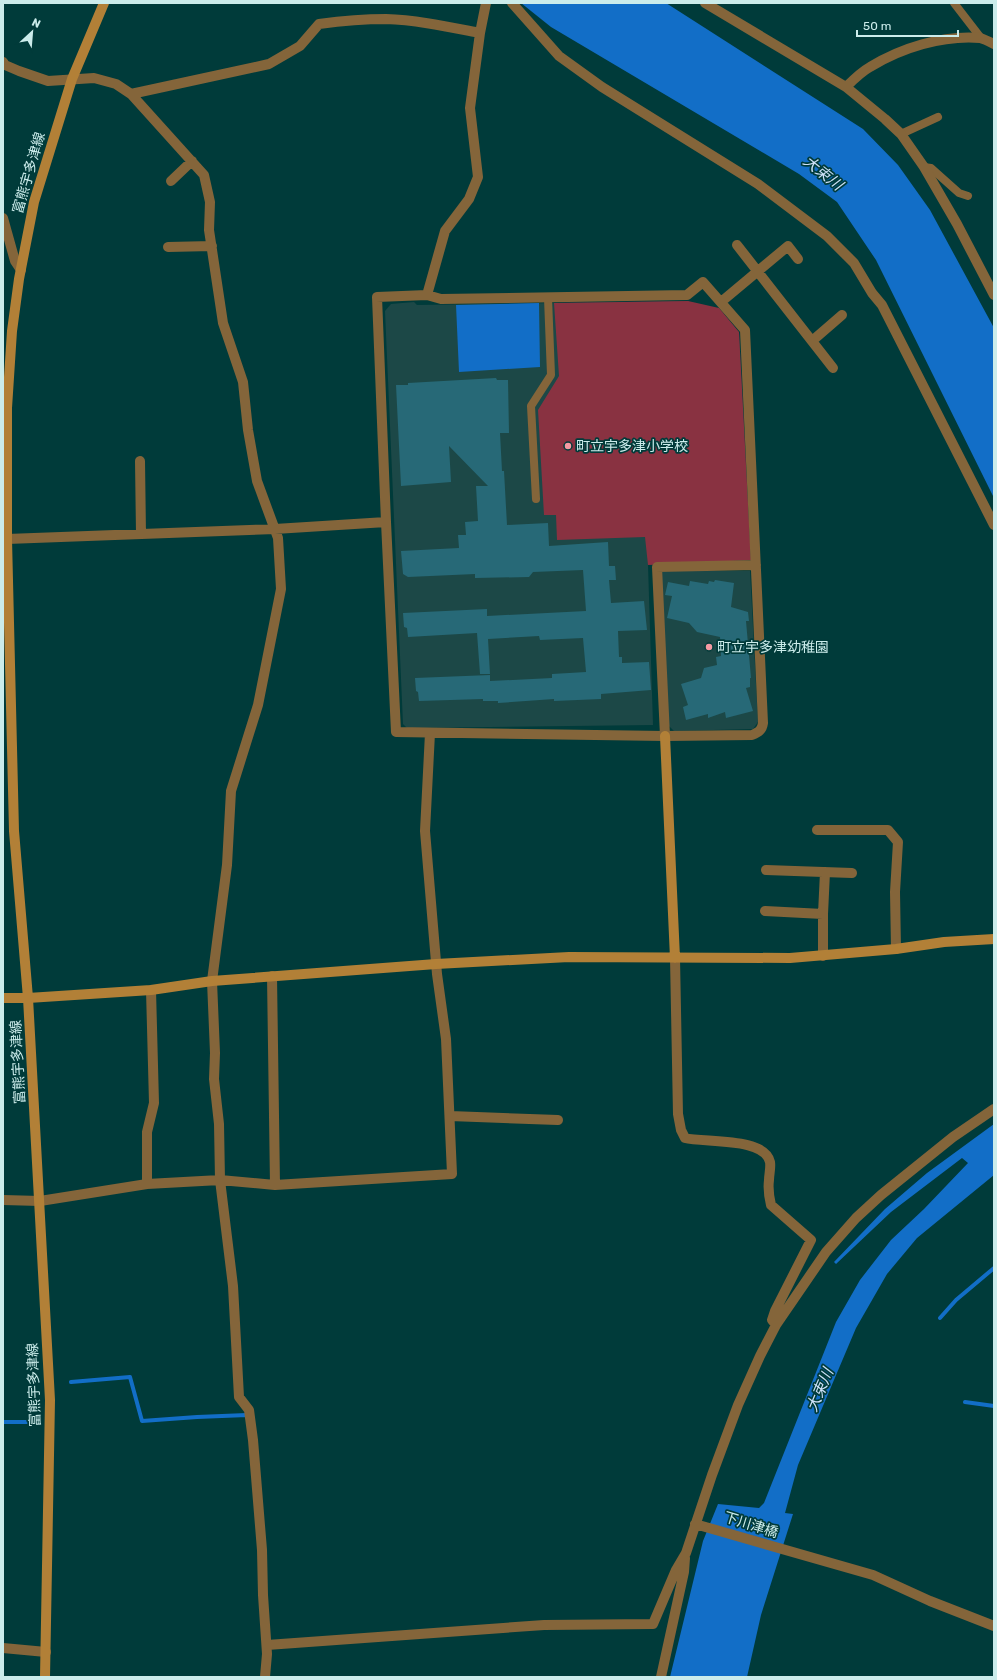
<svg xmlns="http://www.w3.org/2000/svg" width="997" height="1680" font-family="Rubik,'Noto Sans JP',sans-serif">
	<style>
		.built { fill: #1c4847 }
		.pitch { fill: #893241 }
		.water { fill: #126ec7 }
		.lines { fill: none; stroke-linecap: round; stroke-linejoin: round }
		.stream { stroke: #126ec7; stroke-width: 4 }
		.building { fill: #276977 }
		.lane { stroke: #84653a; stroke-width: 8 }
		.street { stroke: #84653a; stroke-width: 10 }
		.secondary { stroke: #b28037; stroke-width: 10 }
		.poi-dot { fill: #f49aa3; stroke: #003b3a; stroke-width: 1.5 }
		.labels { text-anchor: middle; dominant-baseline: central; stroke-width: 3.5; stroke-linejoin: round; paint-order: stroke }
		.street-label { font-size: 14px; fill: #cbeceb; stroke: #003b3a }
		.poi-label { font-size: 14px; fill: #cbeceb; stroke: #003b3a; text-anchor: start }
		.water-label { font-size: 15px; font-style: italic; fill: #cee2f9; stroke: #003b3a }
	</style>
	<rect width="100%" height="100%" fill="#003b3a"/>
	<!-- built -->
	<path class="built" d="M 688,301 L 739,332 L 751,560 L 648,565 L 653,725 L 407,728 L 403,724 L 385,311 L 391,304 L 414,302 L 417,305 Z
		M 661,571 L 750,571 L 758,722 L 753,729 L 674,731 L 667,724 Z"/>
	<!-- pitch -->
	<path class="pitch" d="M 688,301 L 719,308 L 739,332 L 751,560 L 648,565 L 645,537 L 557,540 L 556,515 L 544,515 L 538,410 L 559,376 L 554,303 Z"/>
	<!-- water -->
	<path class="water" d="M 521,3 L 666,3 L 863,129 L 898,165 L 930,210 L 994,328 L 994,498 L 876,260 L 837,202 L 799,174 L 551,27 Z
		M 539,303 L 540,367 L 459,372 L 456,305 Z
		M 994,1124 L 994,1175 L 917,1238 L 887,1274 L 856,1328 L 798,1465 L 785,1513 L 793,1514 L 761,1615 L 747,1677 L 670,1677 L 703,1541 L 718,1504 L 759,1508 L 764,1503 L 836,1322 L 860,1280 L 891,1240 L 924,1209 L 968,1163 L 962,1158 L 891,1212 L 836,1264 L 834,1262 L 885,1209 L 927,1173 Z"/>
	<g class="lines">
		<!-- stream -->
		<path class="stream" d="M 940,1318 L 956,1300 L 994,1268
			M 71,1382 L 130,1377 L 142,1421 L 197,1417 L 247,1415 L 247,1417
			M 965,1402 L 994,1406
			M 3,1422 L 37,1422"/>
	</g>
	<!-- building -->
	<path class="building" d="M 496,378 L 497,380 L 508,380 L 509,433 L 500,433 L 502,471 L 504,471 L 507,525 L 548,523 L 549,546 L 608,542 L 609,566 L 615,566 L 616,580 L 609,580 L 611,603 L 644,601 L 647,630 L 618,631 L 619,657 L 622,657 L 622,663 L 649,662 L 651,690 L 601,694 L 601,699 L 554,701 L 554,699 L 498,703 L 498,701 L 483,701 L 483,699 L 419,701 L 418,692 L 416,691 L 415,678 L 490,675 L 490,681 L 552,678 L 552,674 L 586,672 L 583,638 L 540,640 L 539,636 L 488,639 L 490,674 L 480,674 L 477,633 L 408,637 L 407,628 L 404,627 L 403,613 L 487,609 L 487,616 L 586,611 L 583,570 L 533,572 L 529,577 L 475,578 L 475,574 L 408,577 L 403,574 L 401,551 L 459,548 L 458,535 L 466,535 L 465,522 L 478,521 L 476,486 L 488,486 L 449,446 L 451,482 L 401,486 L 396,385 L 408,385 L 408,383 Z
		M 715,580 L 734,583 L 731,607 L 748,612 L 749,621 L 746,621 L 751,678 L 750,678 L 750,687 L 746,688 L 753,711 L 726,718 L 725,712 L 708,718 L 708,714 L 686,720 L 683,707 L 688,705 L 681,684 L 701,678 L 704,668 L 717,665 L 716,657 L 721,656 L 720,637 L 697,632 L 689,623 L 667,618 L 672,596 L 665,595 L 668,582 L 689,586 L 690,581 L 708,584 L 709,581 L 714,582 Z"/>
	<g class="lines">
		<!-- lane -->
		<path class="lane" d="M 954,3 L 981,38
			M 901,134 L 938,117
			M 924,167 L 931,168 L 959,193 L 968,196
			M 536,499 L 531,406 L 551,375 L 548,298"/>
		<!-- street -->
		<path class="street" d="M 512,3 L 559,56 L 602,87 L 758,184 L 827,236 L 854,263 L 872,293 L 882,305 L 994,525
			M 705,3 L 846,87 L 885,119 L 901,134 L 924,167 L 957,224 L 994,295
			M 3,62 L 5,65 L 19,71 L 48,81 L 94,78 L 116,84 L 131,94 L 204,175 L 210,202 L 209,230 L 223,323 L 243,382 L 248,430 L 257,481 L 278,538 L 281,589 L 258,705 L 231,791 L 227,865 L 212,981 L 215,1053 L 214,1079 L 219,1124 L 220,1180 L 233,1286 L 239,1397 L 249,1410 L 253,1440 L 262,1550 L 263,1595 L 267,1654 L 265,1677
			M 846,87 C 853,80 861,72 870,67 C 901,48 942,35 980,38 C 984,39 990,42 994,44
			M 131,94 L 269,64 L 300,46 L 319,24 C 341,21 363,19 386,19 C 417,20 449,27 480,33
			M 171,181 L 192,161
			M 3,218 L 15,261 L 21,270
			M 737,245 L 833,368
			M 168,247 L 212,246
			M 721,302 L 788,246 L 798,259
			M 812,341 L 842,315
			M 140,461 L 141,534
			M 386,522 L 396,732 L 665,736 L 752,735 C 759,732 762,730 763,723 L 745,330 L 703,282 L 687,295 L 441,299 L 427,295
			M 7,539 L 275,529 L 386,522 L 377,297 L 427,295 L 445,231 L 469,199 L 478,177 L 470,108 L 480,33 L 486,3
			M 665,736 L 657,567 L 756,565
			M 817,830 L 888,830 L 898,842 L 895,892 L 896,949
			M 766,870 L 852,873
			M 765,911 L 823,914 L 823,956
			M 823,914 L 825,872
			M 675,958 L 678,1114 L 681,1130 L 685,1138 C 704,1143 765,1137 770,1162 C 771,1168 769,1174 769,1180 C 768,1188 769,1197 771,1205 L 811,1240 L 775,1311 L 772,1320 L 776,1325
			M 272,976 L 275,1185
			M 450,1116 L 558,1120
			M 147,1184 L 147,1132 L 154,1103 L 151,990
			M 3,1200 L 40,1201 L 147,1184 L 220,1180 L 275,1185 L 452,1174 L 446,1039 L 437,974 L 425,831 L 430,733
			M 695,1524 L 873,1575 L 930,1601 L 994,1626
			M 267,1645 L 544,1625 L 653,1624 L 676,1570 L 686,1553 L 712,1475 L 738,1405 L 760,1356 L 776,1325 L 826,1252 L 856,1218 L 881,1195 L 953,1137 L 994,1109
			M 3,1648 L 46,1652
			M 661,1677 L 684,1572 L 685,1558"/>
		<!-- secondary -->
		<path class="secondary" d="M 665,736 L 675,958
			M 3,998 L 28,998 L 151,990 L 212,981 L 436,964 L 569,957 L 790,958 L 896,949 L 944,942 L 994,939
			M 45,1677 L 50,1400 L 28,998 L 14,831 L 7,539 L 7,408 L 12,331 L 19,279 L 34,202 L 72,79 L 104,3"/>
	</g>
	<!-- markers -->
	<g class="poi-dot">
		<circle cx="568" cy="446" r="4"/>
		<circle cx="709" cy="647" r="4"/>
	</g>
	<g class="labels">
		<!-- street labels -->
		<g class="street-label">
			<text transform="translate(29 173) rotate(-74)">富熊宇多津線</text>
			<text transform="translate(18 1062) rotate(-93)">富熊宇多津線</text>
			<text transform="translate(34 1385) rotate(-92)">富熊宇多津線</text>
			<text transform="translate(751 1525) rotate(17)">下川津橋</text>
		</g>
		<!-- poi labels -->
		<g class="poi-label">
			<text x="576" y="446">町立宇多津小学校</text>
			<text x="717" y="647">町立宇多津幼稚園</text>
		</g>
		<!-- water labels -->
		<g class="water-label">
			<text transform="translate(823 173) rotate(39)">大束川</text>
			<text transform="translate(820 1390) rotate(-67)">大束川</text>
		</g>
	</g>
	<!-- border -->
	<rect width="997" height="1680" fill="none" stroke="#cbeceb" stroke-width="8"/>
	<!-- north arrow -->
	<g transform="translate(32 32) rotate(26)" stroke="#003b3a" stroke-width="3" paint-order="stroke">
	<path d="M0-3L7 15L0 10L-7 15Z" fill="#cbeceb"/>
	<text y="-6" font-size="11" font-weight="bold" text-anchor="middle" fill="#cbeceb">N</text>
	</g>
	<!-- scale -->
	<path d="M857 30v6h101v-6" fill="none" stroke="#cbeceb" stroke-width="2"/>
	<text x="863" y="30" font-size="12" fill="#cbeceb" stroke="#003b3a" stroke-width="3" paint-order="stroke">50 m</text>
</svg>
